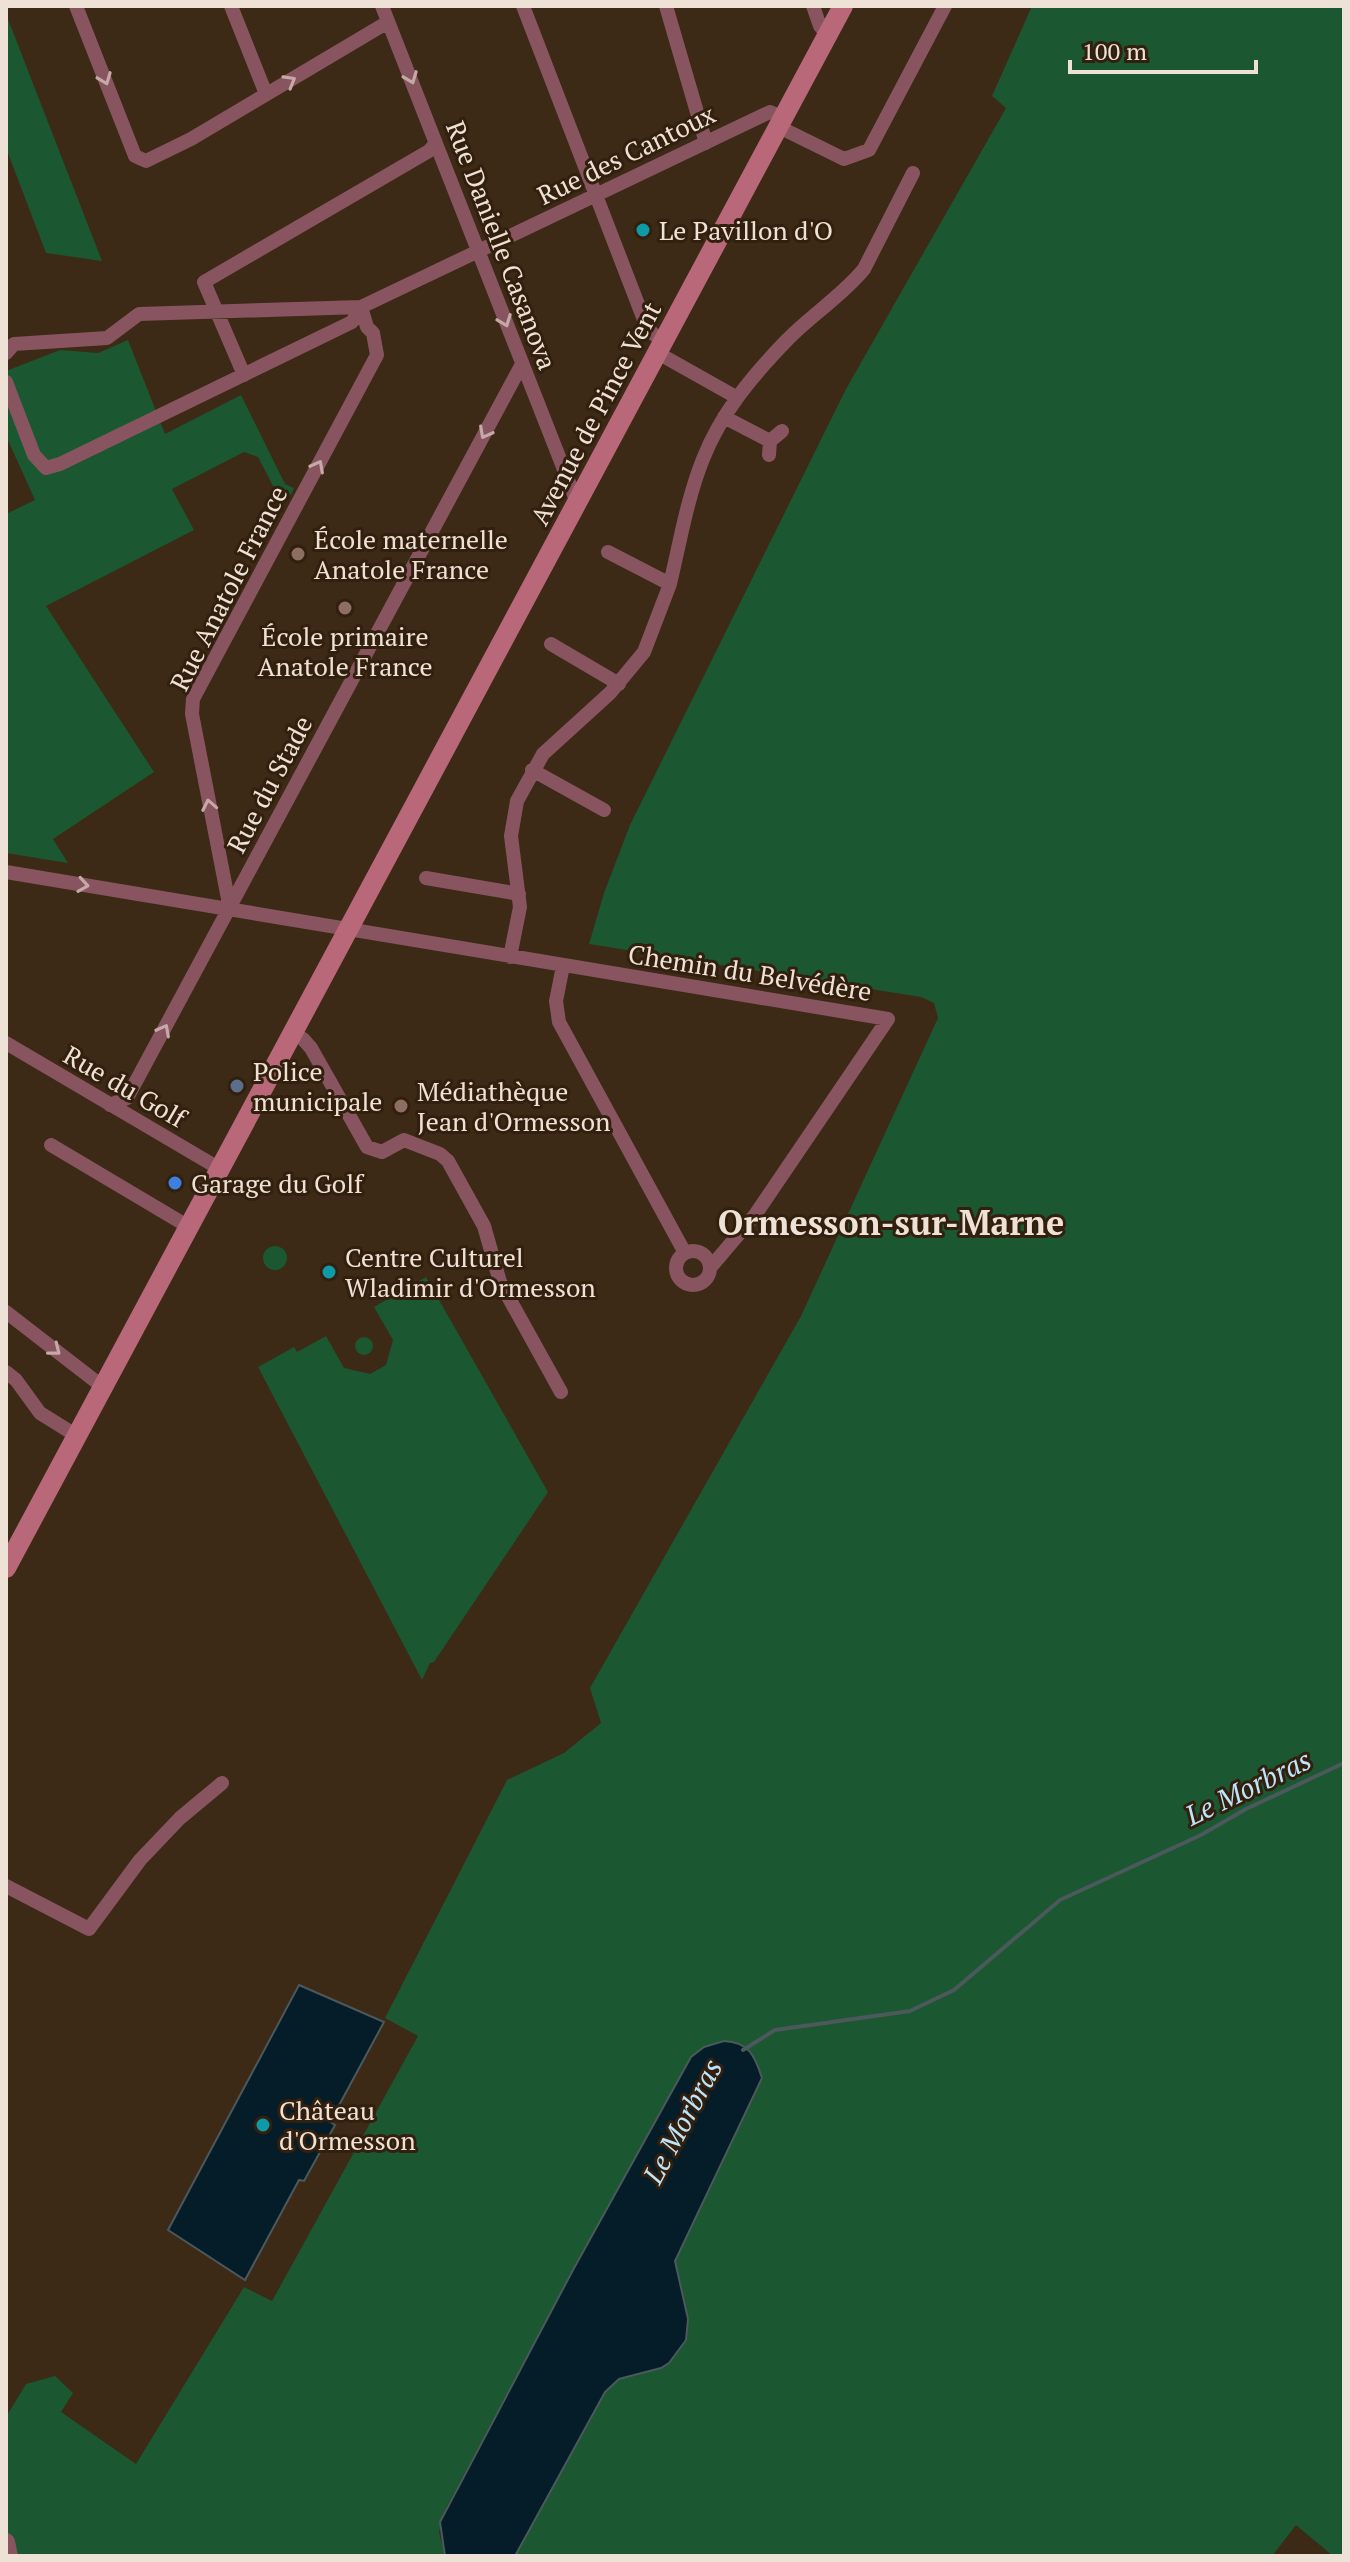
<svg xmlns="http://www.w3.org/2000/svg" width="1350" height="2562" font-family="'PT Serif',serif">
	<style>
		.green { fill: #1b5731 }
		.water { fill: #051d28; stroke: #4b585c; stroke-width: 2 }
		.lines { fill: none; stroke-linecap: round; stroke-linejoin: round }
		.stream { stroke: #4b585c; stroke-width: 4 }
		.minor { stroke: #88545f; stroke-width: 14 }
		.tertiary { stroke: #88545f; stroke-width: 18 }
		.secondary { stroke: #b9687a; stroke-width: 20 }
		.oneway { stroke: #c5a9a6 }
		.culture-dot { fill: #0f9aa8; stroke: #321f0d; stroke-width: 3 }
		.education-dot { fill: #8d6e63; stroke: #321f0d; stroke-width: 3 }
		.service-dot { fill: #5c6f8a; stroke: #321f0d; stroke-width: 3 }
		.shop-dot { fill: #3f7fe0; stroke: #321f0d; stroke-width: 3 }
		.labels { text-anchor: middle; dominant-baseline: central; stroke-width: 6; stroke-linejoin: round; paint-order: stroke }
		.street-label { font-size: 26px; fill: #eee1d5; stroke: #321f0d }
		.poi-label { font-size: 26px; fill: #eee1d5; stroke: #321f0d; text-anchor: start }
		.water-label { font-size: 28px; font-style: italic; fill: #bee4fa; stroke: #321f0d }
		.district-label { font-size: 34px; font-weight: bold; fill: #eee1d5; stroke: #321f0d }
	</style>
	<rect width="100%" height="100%" fill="#3c2916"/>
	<!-- green -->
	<path class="green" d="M 1032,6 L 1344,6 L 1344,2556 L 1333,2556 L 1296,2525 L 1272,2556 L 515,2556 L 605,2392 L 619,2379 L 661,2368 L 681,2292 L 675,2261 L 680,2247 L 762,2078 L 691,2057 L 573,2270 L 446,2508 L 439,2532 L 445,2556 L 6,2556 L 6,2417 L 26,2384 L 55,2376 L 73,2393 L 61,2412 L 136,2464 L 244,2287 L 272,2301 L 418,2036 L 385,2018 L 507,1780 L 564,1753 L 601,1723 L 590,1688 L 801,1316 L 938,1018 L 934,1003 L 921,997 L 589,944 L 604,893 L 630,825 L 846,389 L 1006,108 L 992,96 Z
		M 6,14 L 102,261 L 46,253 L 6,148 Z
		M 128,340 L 165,434 L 241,395 L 285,484 L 294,488 L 291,495 L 273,486 L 258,457 L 244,452 L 172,489 L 194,530 L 46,606 L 154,772 L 53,839 L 68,863 L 6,853 L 6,514 L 35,500 L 6,436 L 6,371 L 60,350 L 98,353 Z
		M263 1258a12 12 0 1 1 24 0a12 12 0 1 1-24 0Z
		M 426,1277 L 548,1492 L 434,1662 L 430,1663 L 422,1680 L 258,1367 L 294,1347 L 297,1352 L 326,1336 L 344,1368 L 370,1374 L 386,1365 L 393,1340 L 374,1307 Z
		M355 1346a9 9 0 1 1 18 0a9 9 0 1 1-18 0Z"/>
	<!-- water -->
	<path class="water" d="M 299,1985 L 384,2022 L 330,2122 L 335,2125 L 304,2181 L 299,2180 L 245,2280 L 168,2230 Z
		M 724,2041 C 749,2042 755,2056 762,2078 L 675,2261 L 688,2319 L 686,2340 L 669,2363 L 661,2368 L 619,2379 L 605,2392 L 515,2556 L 445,2556 L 440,2522 L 573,2270 L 691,2057 L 704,2047 Z"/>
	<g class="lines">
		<!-- stream -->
		<path class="stream" d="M 743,2050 L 775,2030 L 910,2011 L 954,1990 L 1060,1900 L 1201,1835 L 1246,1809 L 1344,1763"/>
		<!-- minor -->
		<path class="minor" d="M 76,6 L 135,156 L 146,161 L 191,139 L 388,22
			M 231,6 L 266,94
			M 382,6 L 574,495 L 579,498
			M 523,6 L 646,325 L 652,333 L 662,340
			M 666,6 L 706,143
			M 813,6 L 820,26 L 827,35
			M 777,126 L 844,159 L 869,150 L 945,6
			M 656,352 L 736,397
			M 6,353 L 14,344 L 107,338 L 139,314 L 361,307 L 770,112 L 783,117
			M 244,375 L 204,282 L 429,151 L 436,143
			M 6,382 L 34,455 L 46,468 L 60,464 L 352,322 L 361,307
			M 724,417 L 770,441
			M 769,455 L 770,441 L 782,431
			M 670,584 C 680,542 687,499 703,459 C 721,413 753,375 787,340 C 811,315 842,296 864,269 L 913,173
			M 551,644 L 619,684
			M 532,770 L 604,810
			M 6,872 L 888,1019 L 755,1215 L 710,1268
			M 426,878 L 519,894
			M 230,909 L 192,714 L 193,699 L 377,355 L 373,333 L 367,327 L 361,307
			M 510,957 L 520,907 L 511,836 L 517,801 L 543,754 L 610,693 L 644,652 L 670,584 L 608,552
			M 563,966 L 556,1001 L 559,1022 L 685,1253
			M 293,1033 L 303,1039 L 311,1048 L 367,1147 L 382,1152 L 404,1140 L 440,1154 L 448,1161 L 484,1226 L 500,1282 L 561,1392
			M 6,1043 L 220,1169
			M 110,1105 L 127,1098 L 522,364
			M 51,1145 L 189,1227
			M676 1268a17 17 0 1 1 34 0a17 17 0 1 1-34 0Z
			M 6,1312 L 103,1387
			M 6,1372 L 16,1380 L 40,1413 L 77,1436
			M 6,1886 L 89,1929 L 140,1860 L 180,1818 L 222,1783"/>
		<!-- tertiary -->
		<path class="tertiary" d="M 6,2542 L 9,2556"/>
		<!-- secondary -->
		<path class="secondary" d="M 6,1568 L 843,6"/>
	</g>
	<!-- one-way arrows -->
	<defs><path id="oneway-chevron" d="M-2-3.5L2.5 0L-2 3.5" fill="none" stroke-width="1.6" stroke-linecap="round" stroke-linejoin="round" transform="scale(2)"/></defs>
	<g class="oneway">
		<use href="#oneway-chevron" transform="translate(411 78) rotate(69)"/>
		<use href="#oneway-chevron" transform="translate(105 79) rotate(69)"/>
		<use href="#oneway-chevron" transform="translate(290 81) rotate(-30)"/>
		<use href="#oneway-chevron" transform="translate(505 321) rotate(69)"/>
		<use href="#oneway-chevron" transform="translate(485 433) rotate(118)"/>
		<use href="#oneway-chevron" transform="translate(318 466) rotate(-62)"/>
		<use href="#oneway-chevron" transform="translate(209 805) rotate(-101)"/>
		<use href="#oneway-chevron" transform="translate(83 885) rotate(9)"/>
		<use href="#oneway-chevron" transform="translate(164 1030) rotate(-62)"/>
		<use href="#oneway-chevron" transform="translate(55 1350) rotate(38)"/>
	</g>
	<!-- markers -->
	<g class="culture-dot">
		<circle cx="643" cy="230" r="8"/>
		<circle cx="329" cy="1272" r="8"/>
		<circle cx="263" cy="2125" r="8"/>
	</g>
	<g class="education-dot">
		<circle cx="298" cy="554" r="8"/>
		<circle cx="345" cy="608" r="8"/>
		<circle cx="401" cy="1106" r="8"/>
	</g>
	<circle class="service-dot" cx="237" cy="1086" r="8"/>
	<circle class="shop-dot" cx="175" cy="1183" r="8"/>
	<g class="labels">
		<!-- street labels -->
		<g class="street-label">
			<text transform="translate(626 154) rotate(-26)">Rue des Cantoux</text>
			<text transform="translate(502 245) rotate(69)">Rue Danielle Casanova</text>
			<text transform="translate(595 413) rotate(-62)">Avenue de Pince Vent</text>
			<text transform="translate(228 588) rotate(-63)">Rue Anatole France</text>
			<text transform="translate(269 784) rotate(-62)">Rue du Stade</text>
			<text transform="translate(750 972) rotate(9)">Chemin du Belvédère</text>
			<text transform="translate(125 1086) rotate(30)">Rue du Golf</text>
		</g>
		<!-- poi labels -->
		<g class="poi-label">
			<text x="659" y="230">Le Pavillon d'O</text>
			<text x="314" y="539">École maternelle<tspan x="314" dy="30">Anatole France</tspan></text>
			<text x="345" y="636" text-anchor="middle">École primaire<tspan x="345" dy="30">Anatole France</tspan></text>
			<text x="253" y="1071">Police<tspan x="253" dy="30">municipale</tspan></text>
			<text x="417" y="1091">Médiathèque<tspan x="417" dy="30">Jean d'Ormesson</tspan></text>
			<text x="191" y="1183">Garage du Golf</text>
			<text x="345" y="1257">Centre Culturel<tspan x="345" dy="30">Wladimir d'Ormesson</tspan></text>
			<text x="279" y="2110">Château<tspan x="279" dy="30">d'Ormesson</tspan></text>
		</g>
		<!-- water labels -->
		<g class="water-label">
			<text transform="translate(1248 1787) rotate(-26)">Le Morbras</text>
			<text transform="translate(682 2121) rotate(-62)">Le Morbras</text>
		</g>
		<!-- district labels -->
		<g class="district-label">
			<text x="891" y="1222">Ormesson-sur-Marne</text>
		</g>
	</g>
	<!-- border -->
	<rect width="1350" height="2562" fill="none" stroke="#eee1d5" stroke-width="16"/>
	<!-- scale -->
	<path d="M1070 60v12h186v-12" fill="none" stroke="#eee1d5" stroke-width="4"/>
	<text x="1082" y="60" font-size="24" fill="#eee1d5" stroke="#321f0d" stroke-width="6" paint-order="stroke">100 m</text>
</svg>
